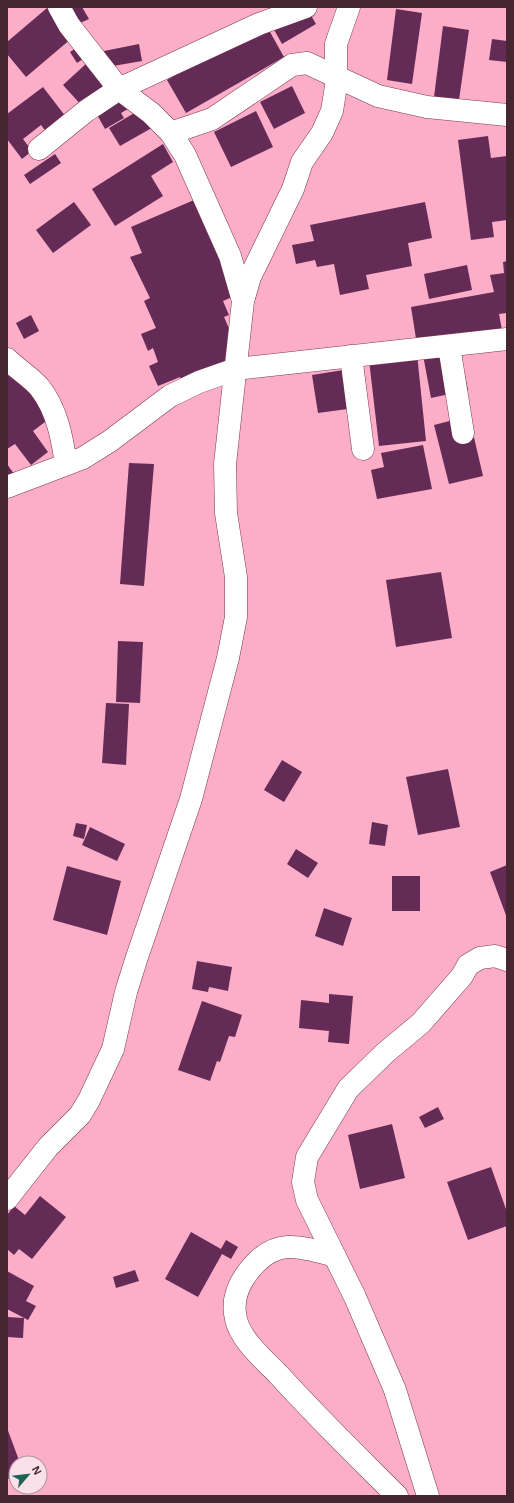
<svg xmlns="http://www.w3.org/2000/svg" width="514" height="1503" font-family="Helvetica,sans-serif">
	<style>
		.building { fill: #632b55 }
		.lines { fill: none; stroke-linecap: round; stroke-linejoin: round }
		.minor-casing { stroke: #7c3852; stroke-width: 23 }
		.minor { stroke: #fff; stroke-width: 22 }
	</style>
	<rect width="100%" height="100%" fill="#fcadc8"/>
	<!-- building -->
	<path class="building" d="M 63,7 L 82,7 L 89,19 L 80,23 Z
		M 306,7 L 316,24 L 282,44 L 272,26 Z
		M 47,8 L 72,38 L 26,77 L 7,54 L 7,42 Z
		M 396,9 L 422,13 L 412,84 L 387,80 Z
		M 265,23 L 284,57 L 186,113 L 167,80 Z
		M 443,26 L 469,30 L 459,100 L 434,97 Z
		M 90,39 L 96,50 L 77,63 L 70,52 Z
		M 492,39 L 507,41 L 507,62 L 489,60 Z
		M 139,44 L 142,61 L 107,67 L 104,51 Z
		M 88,62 L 108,83 L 83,107 L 63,85 Z
		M 292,86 L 305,113 L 274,129 L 260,102 Z
		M 43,87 L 66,117 L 47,133 L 41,125 L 23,139 L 32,151 L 22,159 L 7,139 L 7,114 Z
		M 133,90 L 140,102 L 121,113 L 124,118 L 105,129 L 95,111 Z
		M 153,102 L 164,121 L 120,146 L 109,128 Z
		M 256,111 L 273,147 L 231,167 L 214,132 Z
		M 488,136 L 491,158 L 507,156 L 507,220 L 492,222 L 494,237 L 471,240 L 458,140 Z
		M 163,144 L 173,162 L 151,176 L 163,196 L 115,226 L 92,189 Z
		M 55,154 L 61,163 L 30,184 L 24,175 Z
		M 208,194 L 246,291 L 223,301 L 229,315 L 224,317 L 241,356 L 182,381 L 180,377 L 158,386 L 149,366 L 158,362 L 153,348 L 148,351 L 141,334 L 156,328 L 144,301 L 150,298 L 130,257 L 142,253 L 131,227 Z
		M 74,202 L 91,225 L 53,253 L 36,230 Z
		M 425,202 L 432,238 L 408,243 L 412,266 L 366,275 L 369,289 L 340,295 L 334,264 L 317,267 L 315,260 L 296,264 L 292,245 L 314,241 L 310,225 Z
		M 507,261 L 507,313 L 499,314 L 502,330 L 417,345 L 411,307 L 494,292 L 490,275 L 504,273 L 503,262 Z
		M 467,265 L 472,290 L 429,299 L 424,274 Z
		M 31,315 L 39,331 L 24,339 L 16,323 Z
		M 459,348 L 468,390 L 431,398 L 423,355 Z
		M 417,354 L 426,441 L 379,446 L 369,360 Z
		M 7,361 L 49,419 L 33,431 L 48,452 L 31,465 L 15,444 L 7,449 Z
		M 350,369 L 355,408 L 318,413 L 312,375 Z
		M 469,416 L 483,476 L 449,484 L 434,425 Z
		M 423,445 L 432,489 L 377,499 L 371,470 L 384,467 L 381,453 Z
		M 129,463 L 154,464 L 144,586 L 120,584 Z
		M 7,464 L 14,474 L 7,479 Z
		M 441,572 L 452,638 L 396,647 L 386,580 Z
		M 118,641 L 143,642 L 140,703 L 116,702 Z
		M 106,703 L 129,704 L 126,765 L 102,763 Z
		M 282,760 L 302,772 L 284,802 L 264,790 Z
		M 448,769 L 460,827 L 418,835 L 406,777 Z
		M 372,822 L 388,825 L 385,846 L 369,844 Z
		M 76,823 L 87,825 L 84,839 L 73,836 Z
		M 90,827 L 125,844 L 117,861 L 82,845 Z
		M 296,849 L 318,863 L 308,878 L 287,864 Z
		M 507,865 L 507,918 L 490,872 Z
		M 67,866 L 121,881 L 107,935 L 53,920 Z
		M 392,876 L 420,876 L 420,911 L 392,911 Z
		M 324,908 L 352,918 L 343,946 L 315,936 Z
		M 197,961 L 232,967 L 228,991 L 209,987 L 208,992 L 192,989 Z
		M 329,994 L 353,996 L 349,1044 L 328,1042 L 329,1031 L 299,1028 L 301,1000 L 329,1003 Z
		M 202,1001 L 242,1015 L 235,1037 L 229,1036 L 220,1062 L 217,1061 L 210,1081 L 178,1070 Z
		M 438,1107 L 444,1119 L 425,1128 L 419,1117 Z
		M 392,1124 L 405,1178 L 360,1189 L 348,1135 Z
		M 491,1167 L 507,1212 L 507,1226 L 468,1240 L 447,1182 Z
		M 40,1196 L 66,1217 L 32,1259 L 19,1249 L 14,1255 L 7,1249 L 7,1215 L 14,1206 L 25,1215 Z
		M 191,1232 L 221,1249 L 226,1240 L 238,1247 L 231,1259 L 222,1254 L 198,1297 L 165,1279 Z
		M 135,1270 L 139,1281 L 116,1288 L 113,1277 Z
		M 7,1271 L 34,1286 L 26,1301 L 36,1306 L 28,1320 L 7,1309 Z
		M 7,1317 L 24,1318 L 23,1338 L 7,1337 Z
		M 7,1428 L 20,1463 L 16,1463 L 16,1476 L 7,1479 Z"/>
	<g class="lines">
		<!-- minor casing -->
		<g class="minor-casing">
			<path id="minor" d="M 59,7 L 69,25 L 119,89 L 151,113 L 171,133 L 185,155 L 230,256 L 243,301
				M 171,133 L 212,119 L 292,65 L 307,63 L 378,96 L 427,107 L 507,115
				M 39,149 L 86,111 L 119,89 L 259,24 L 306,7
				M 449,346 L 463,433
				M 351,356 L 363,449
				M 7,359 C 17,369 31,377 40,388 C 57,410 62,437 66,464
				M 7,487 L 83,458 L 110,441 L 170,396 L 199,382 L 236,369 L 507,339
				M 7,1199 L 48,1147 L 80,1115 L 89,1100 L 113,1049 L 126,992 L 136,960 L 191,799 L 228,658 L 236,617 L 236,577 L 226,513 L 225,464 L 243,301 L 250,277 L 293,189 L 302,162 L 322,133 L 332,111 L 336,86 L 336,44 L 349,7
				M 335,1256 C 302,1247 277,1237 252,1267 C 239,1282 231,1299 236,1319 C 240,1339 264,1360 278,1374 C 316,1416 357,1456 397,1496
				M 428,1496 L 395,1390 L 355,1297 L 307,1200 L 303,1182 L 307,1157 L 348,1089 L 385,1053 L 421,1023 L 462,976 L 468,965 L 480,958 L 495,956 L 507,960"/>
		</g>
		<!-- minor -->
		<use href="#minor" class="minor"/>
	</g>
	<!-- border -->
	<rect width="514" height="1503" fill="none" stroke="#452631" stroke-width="16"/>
	<!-- north arrow -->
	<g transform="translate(28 1475) rotate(62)"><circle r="19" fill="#fae0e8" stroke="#b2969f"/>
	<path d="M0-3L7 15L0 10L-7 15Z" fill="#1e6456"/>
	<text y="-6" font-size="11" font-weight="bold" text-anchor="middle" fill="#452631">N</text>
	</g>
</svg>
